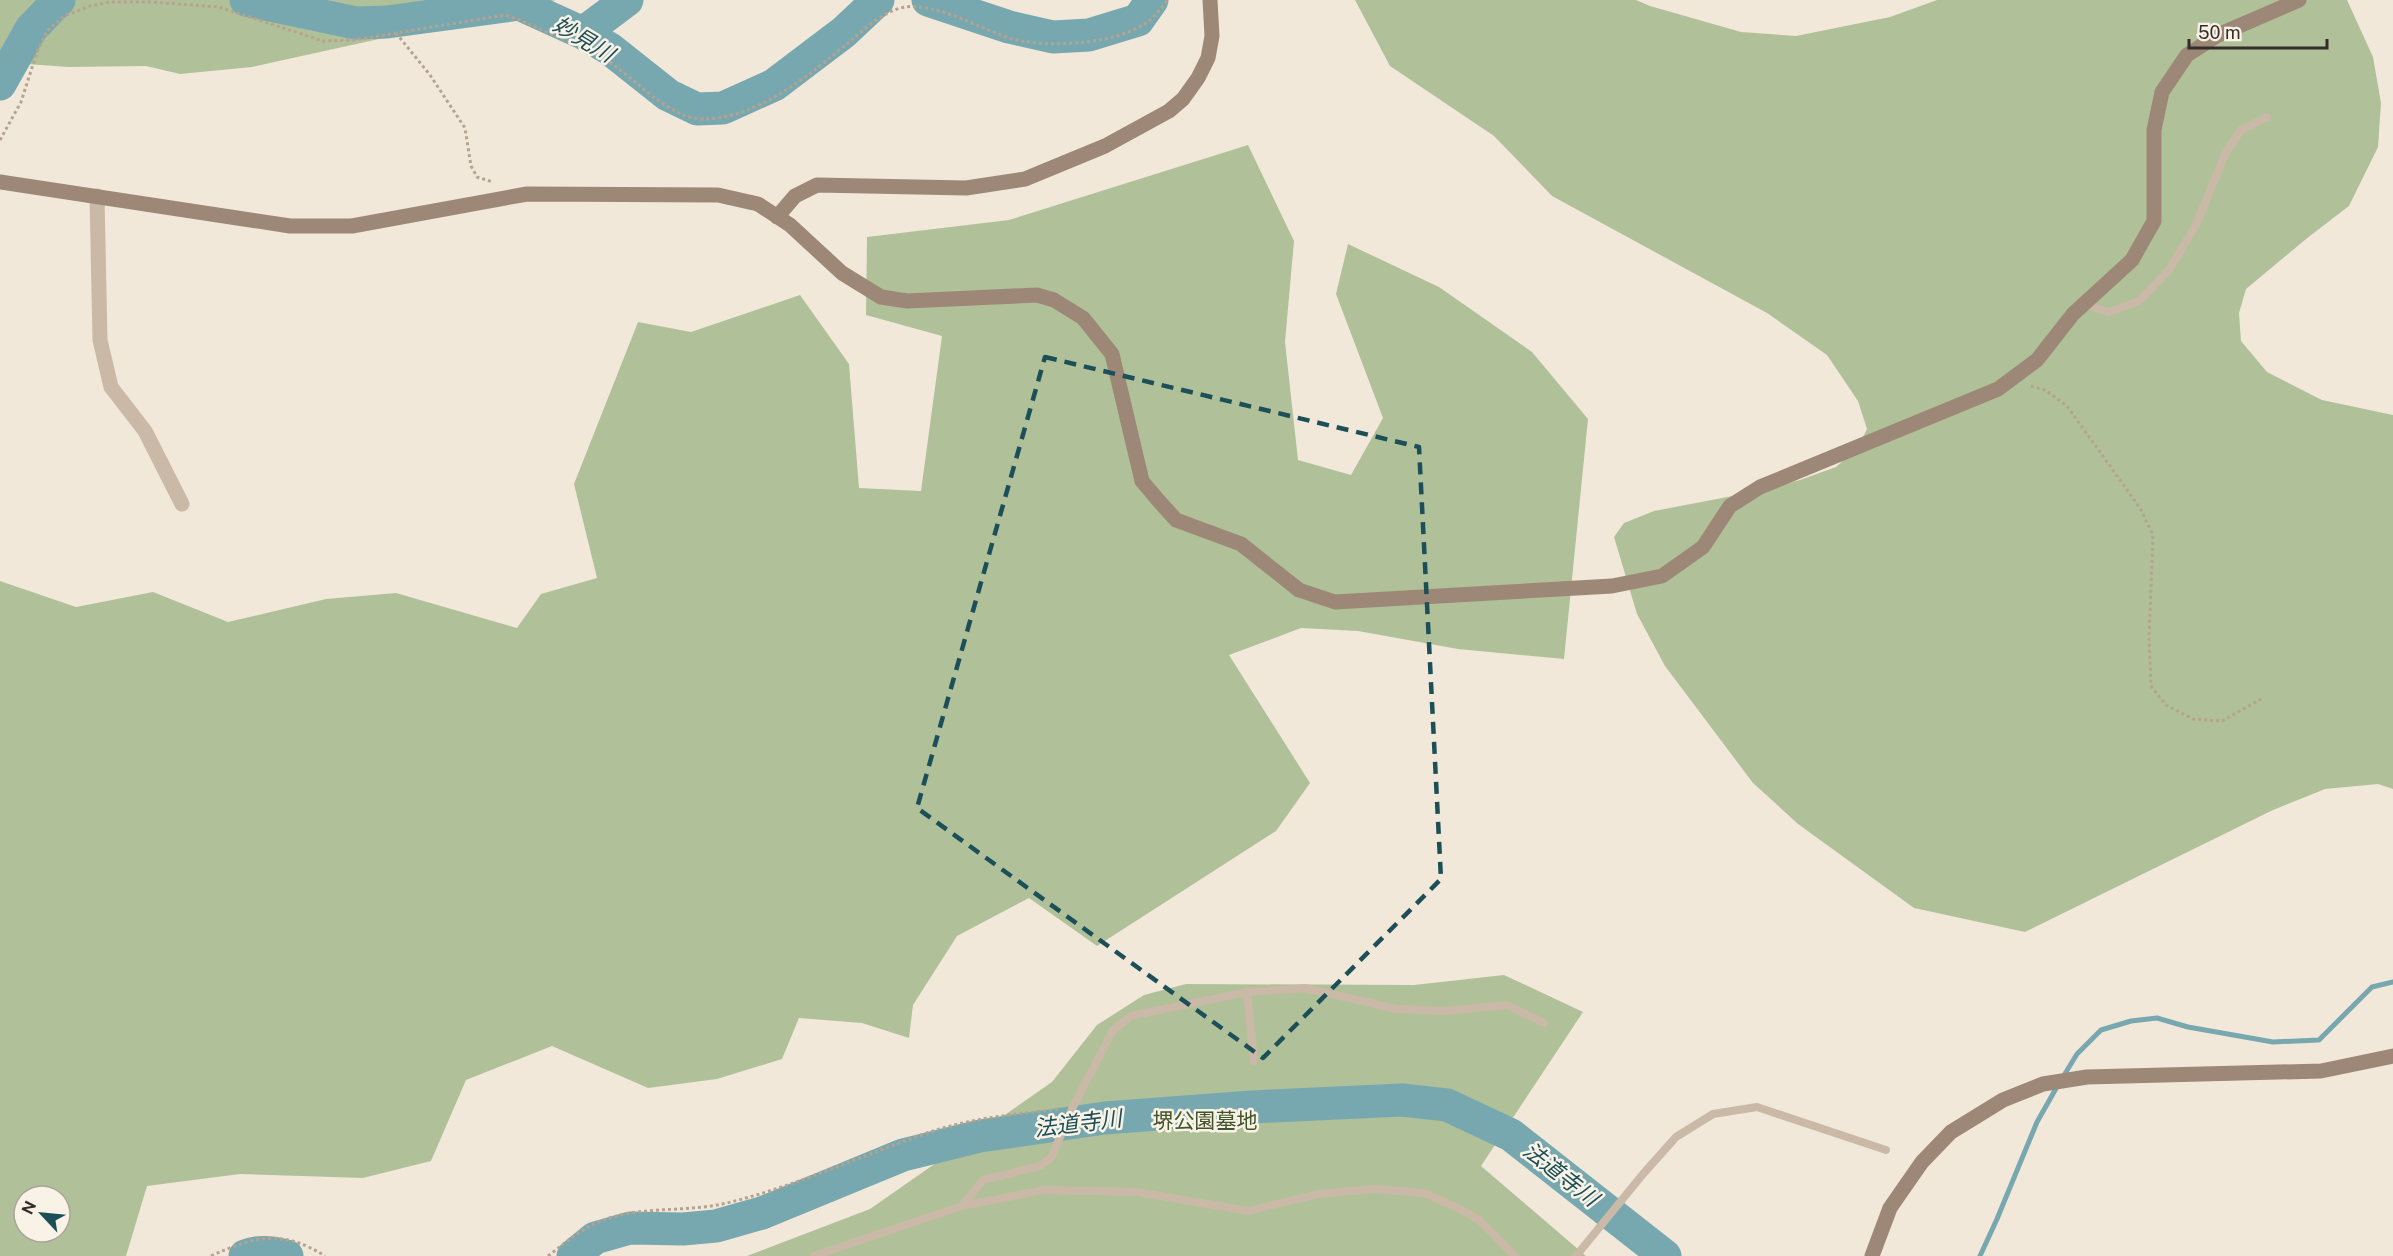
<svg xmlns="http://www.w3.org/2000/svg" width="2393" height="1256" font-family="'Public Sans','Noto Sans JP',sans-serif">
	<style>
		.green { fill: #b0c19a; fill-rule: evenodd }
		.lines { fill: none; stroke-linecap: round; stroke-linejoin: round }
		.stream { stroke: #78a8af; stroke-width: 5 }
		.river { stroke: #78a8af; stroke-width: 33 }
		.path { stroke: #b5a390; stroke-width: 3; stroke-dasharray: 3 3; stroke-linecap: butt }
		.lane { stroke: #cab9a6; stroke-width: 8 }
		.street { stroke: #cab9a6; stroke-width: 15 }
		.secondary { stroke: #9d8877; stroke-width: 15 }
		.marked { fill: none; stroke: #1c4f57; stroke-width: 4.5; stroke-dasharray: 12 8; stroke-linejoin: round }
		.labels { text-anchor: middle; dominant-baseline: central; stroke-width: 5; stroke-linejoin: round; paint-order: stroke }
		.park-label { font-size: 21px; fill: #41542a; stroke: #f9f2e6 }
		.water-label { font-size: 22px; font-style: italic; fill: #1c4f57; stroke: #f9f2e6 }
	</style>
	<rect width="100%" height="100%" fill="#f2e8da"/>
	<!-- green -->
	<path class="green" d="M 0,0 L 556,0 L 252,67 L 180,74 L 146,66 L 68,67 L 0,62 Z
		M 1355,0 L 1636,0 L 1650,6 L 1741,32 L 1796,36 L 1890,17 L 1937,0 L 2347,0 L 2373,57 L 2381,103 L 2378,147 L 2349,206 L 2306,239 L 2246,289 L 2239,313 L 2241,341 L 2267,372 L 2322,400 L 2393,415 L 2393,789 L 2378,784 L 2325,789 L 2273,810 L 2025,932 L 1914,908 L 1798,824 L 1753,783 L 1665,666 L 1637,614 L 1614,537 L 1624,523 L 1654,511 L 1743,494 L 1800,480 L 1836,467 L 1858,447 L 1867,429 L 1858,401 L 1827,355 L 1767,313 L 1552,196 L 1494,136 L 1390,66 Z
		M 1248,145 L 1294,241 L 1285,342 L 1298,460 L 1351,475 L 1383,418 L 1336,294 L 1348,244 L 1439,287 L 1532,352 L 1588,419 L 1564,659 L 1458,649 L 1358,631 L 1301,628 L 1229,655 L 1310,783 L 1276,831 L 1097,946 L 1029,898 L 957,936 L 913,1005 L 909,1038 L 862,1023 L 799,1018 L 782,1059 L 717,1079 L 648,1088 L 552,1046 L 466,1080 L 431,1161 L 363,1178 L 240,1174 L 147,1186 L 126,1256 L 0,1256 L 0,581 L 76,607 L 153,592 L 228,622 L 326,599 L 396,593 L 517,628 L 541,594 L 597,578 L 574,484 L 638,322 L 691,332 L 800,295 L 849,364 L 859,488 L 921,491 L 942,336 L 866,315 L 867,237 L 1009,220 ZM 24,1196 L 60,1196 L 60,1232 L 24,1232 Z
		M 1504,975 L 1583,1012 L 1481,1166 L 1586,1256 L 747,1256 L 870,1209 L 1052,1082 L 1097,1025 L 1144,995 L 1186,984 L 1414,985 Z"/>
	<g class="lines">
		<!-- stream -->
		<path class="stream" d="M 2063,1077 L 2077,1054 L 2101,1030 L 2131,1021 L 2157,1018 L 2188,1027 L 2273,1042 L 2319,1040 L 2372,987 L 2393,982
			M 1980,1256 L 1997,1219 L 2037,1122 L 2058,1085"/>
		<!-- river -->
		<path class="river" d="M 246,0 L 356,23 L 387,22 L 519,4 L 583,33 L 610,49 L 668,95 L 697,109 L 723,108 L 774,85 L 844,32 L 878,0
			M 928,0 L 1009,27 L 1053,37 L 1089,35 L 1138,20 L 1152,0
			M 583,33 L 627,0
			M 0,84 L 31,29 L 59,0
			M 245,1256 C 259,1250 273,1252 287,1256
			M 573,1256 L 595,1238 L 630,1228 L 683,1229 L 716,1226 L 762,1213 L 903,1155 L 980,1136 L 1105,1118 L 1251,1107 L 1402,1100 L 1447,1105 L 1511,1135 L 1665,1256"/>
		<!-- path -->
		<path class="path" d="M 396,33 L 430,75 L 465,128 L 471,166 L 477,177 L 493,182
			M 0,140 L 21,102 L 37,52 L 47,31 L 64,16 L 90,6 L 110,2 L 150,2 L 219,7 L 323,41 L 354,40 L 505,15 L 520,20 C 548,33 579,45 606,60 C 636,78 670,121 706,119 C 760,117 809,75 848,43 C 865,29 883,11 905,7 C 937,3 979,28 1009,38 C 1045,49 1120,45 1150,20 C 1156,15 1162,7 1168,0
			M 2031,386 L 2045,390 L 2067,406 L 2140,508 L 2153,535 L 2149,638 L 2151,686 L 2166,705 L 2193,719 L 2222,721 L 2263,698
			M 211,1256 C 255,1236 282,1229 325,1256
			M 548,1256 C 565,1243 581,1229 601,1221 C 641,1205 686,1213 727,1203 C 797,1186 862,1155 930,1132 C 972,1118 1016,1114 1060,1109"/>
		<!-- lane -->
		<path class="lane" d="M 2084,304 L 2109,312 L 2139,301 L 2169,270 L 2196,225 L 2226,152 L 2241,130 L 2267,117
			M 1247,992 L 1254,1061
			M 962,1206 L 983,1180 L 1040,1166 L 1051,1158 L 1073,1107 L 1113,1030 L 1131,1016 L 1247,992 L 1305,988 L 1397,1009 L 1444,1011 L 1507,1005 L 1544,1023
			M 814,1256 L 962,1206 L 1044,1190 L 1137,1192 L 1248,1211 L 1319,1194 L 1374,1189 L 1424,1193 L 1458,1208 L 1479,1220 L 1515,1256
			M 1576,1256 L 1643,1174 L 1676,1137 L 1713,1114 L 1757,1107 L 1886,1150"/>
		<!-- street -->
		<path class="street" d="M 97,196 L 100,340 L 111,387 L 145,431 L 182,504"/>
		<!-- secondary -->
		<path class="secondary" d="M 0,182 L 290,226 L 352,226 L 527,194 L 718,195 L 758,204 L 790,225 L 842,273 L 881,297 L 907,301 L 1037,295 L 1054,300 L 1083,318 L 1112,354 L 1142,481 L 1158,500 L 1176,520 L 1241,544 L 1299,590 L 1335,602 L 1612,586 L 1662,576 L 1703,547 L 1730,506 L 1760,487 L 1998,389 L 2037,360 L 2073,314 L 2132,260 L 2154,221 L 2154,130 L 2162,92 L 2187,55 L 2218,35 L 2299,0
			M 777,217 L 795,196 L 817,185 L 966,188 L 1025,179 L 1105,146 L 1169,111 L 1183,99 L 1198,78 L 1208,58 L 1212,36 L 1210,0
			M 1872,1256 L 1890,1208 L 1922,1162 L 1951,1132 L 2003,1100 L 2043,1084 L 2087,1077 L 2321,1071 L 2393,1056"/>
	</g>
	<!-- marked area -->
	<path class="marked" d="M 1045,357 L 1419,447 L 1441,879 L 1263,1058 L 917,808 Z"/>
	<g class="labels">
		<!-- park labels -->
		<g class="park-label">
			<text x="1205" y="1120">堺公園墓地</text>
		</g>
		<!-- water labels -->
		<g class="water-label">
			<text transform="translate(584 39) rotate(31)">妙見川</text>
			<text transform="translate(1078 1123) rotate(-7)">法道寺川</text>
			<text transform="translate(1561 1174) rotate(38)">法道寺川</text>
		</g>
	</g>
	<!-- north arrow -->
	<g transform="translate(42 1214) rotate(296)"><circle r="28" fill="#f9f2e6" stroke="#aba39a" stroke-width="1.5"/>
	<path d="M0-4.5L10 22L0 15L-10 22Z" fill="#1c4f57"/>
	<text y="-9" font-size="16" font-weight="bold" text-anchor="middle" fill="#352d27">N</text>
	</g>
	<!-- scale -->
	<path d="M2189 39v9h138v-9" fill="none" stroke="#352d27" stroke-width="3"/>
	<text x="2198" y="39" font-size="18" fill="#352d27" stroke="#f9f2e6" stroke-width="4.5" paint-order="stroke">50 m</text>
</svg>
